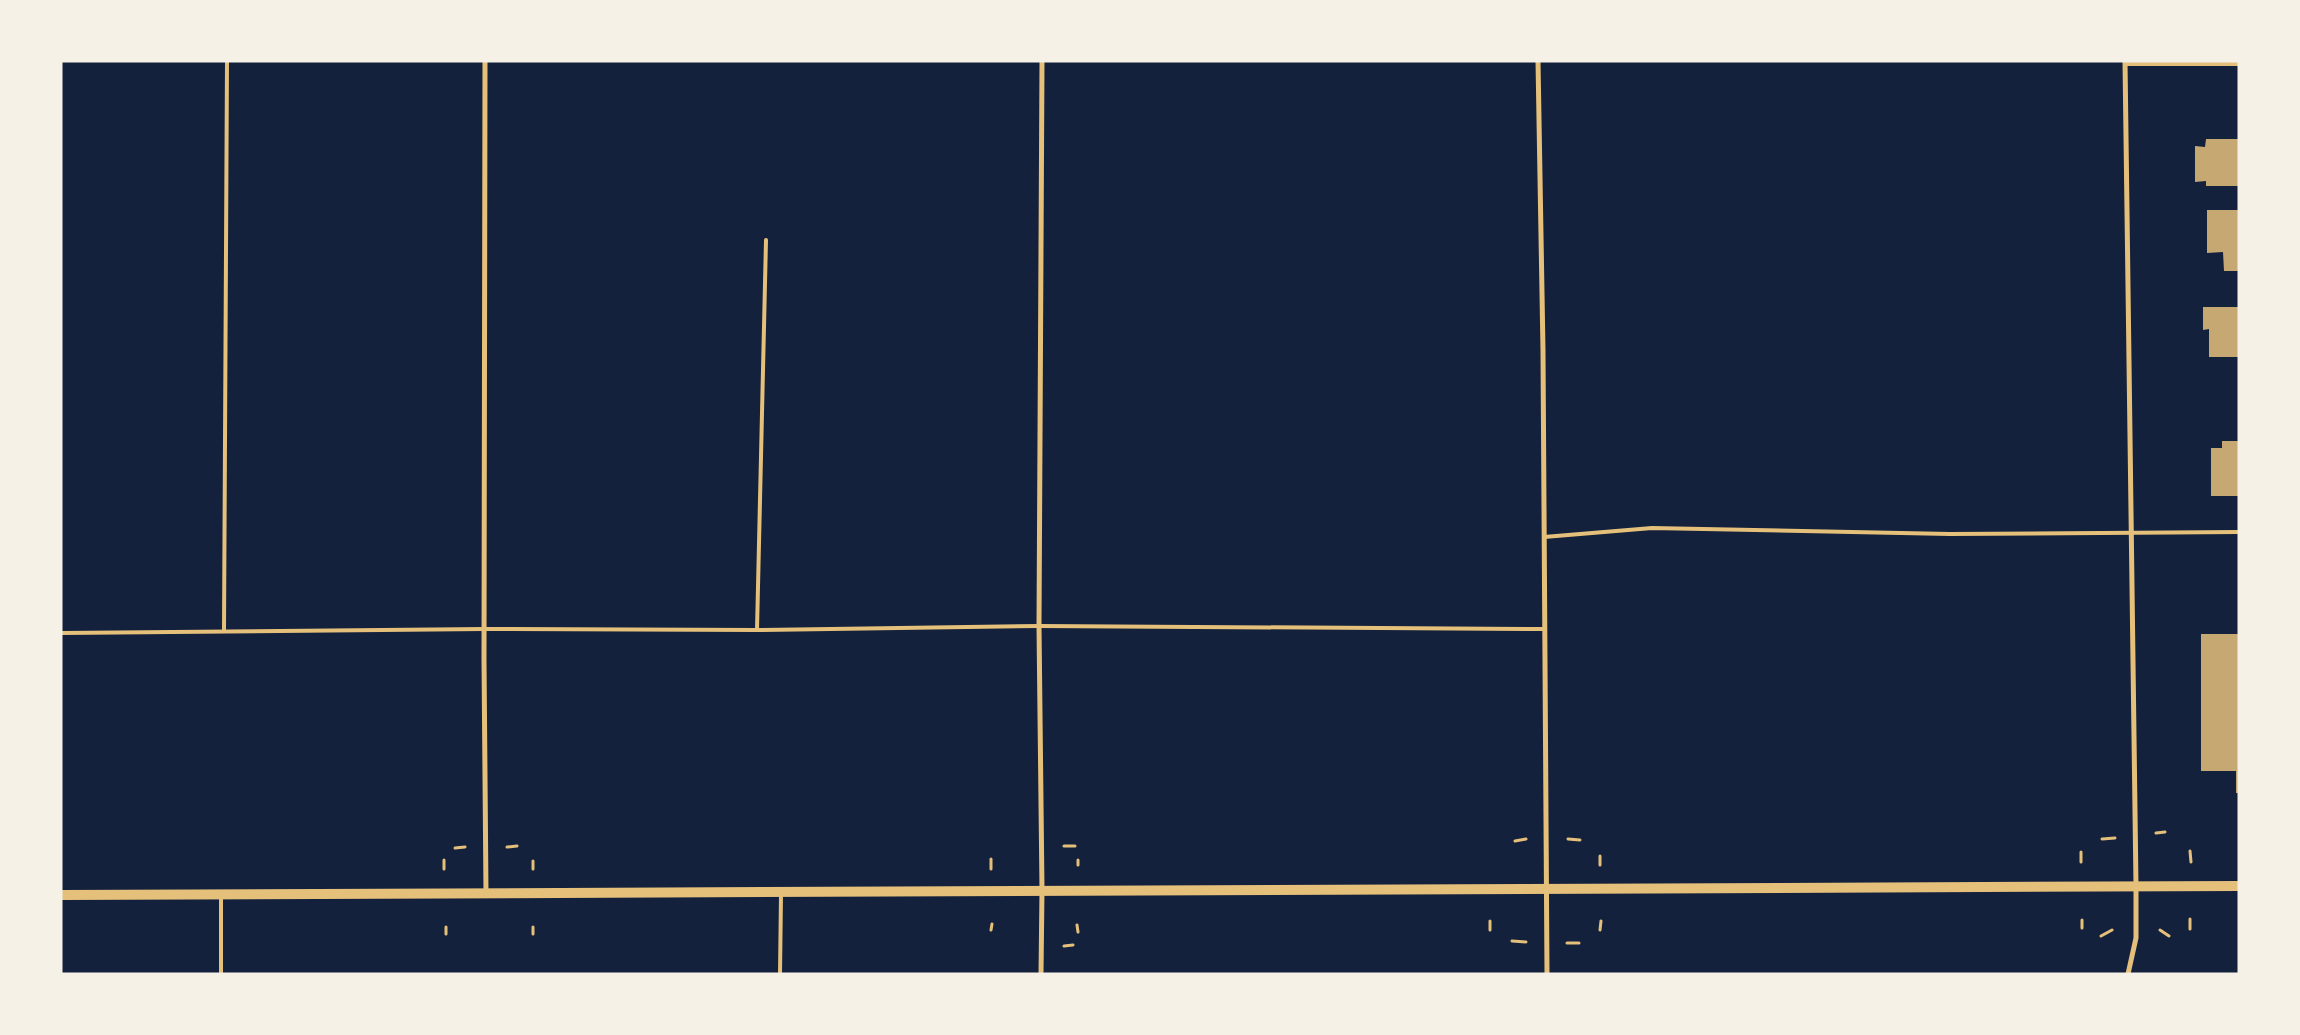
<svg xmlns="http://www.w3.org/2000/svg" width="2300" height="1035" font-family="'Source Sans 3',sans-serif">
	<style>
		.building { fill: #c6a872 }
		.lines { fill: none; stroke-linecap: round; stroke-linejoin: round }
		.path { stroke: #e5c07b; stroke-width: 3 }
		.service { stroke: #e5c07b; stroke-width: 4 }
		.minor { stroke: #e5c07b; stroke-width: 5 }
		.secondary { stroke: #e5c07b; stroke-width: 10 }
	</style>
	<rect width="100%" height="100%" fill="#14213d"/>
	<!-- building -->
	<path class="building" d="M 2206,139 L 2239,139 L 2239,186 L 2206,186 L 2206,181 L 2195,182 L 2195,146 L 2205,147 Z
		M 2207,210 L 2239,210 L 2239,271 L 2224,271 L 2223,252 L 2207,253 Z
		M 2203,307 L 2239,307 L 2239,357 L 2209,357 L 2209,329 L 2203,330 Z
		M 2222,441 L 2239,441 L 2239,496 L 2211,496 L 2211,448 L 2222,448 Z
		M 2201,634 L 2239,634 L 2239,793 L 2236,793 L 2236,771 L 2201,771 Z"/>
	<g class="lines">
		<!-- path -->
		<path class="path" d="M 2156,833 L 2165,832
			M 1568,839 L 1580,840
			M 2102,839 L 2115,838
			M 1515,841 L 1526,839
			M 1064,846 L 1075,846
			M 507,847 L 517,846
			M 455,848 L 465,847
			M 2190,851 L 2191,862
			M 2081,852 L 2081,862
			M 1600,856 L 1600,865
			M 991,859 L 991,869
			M 444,860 L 444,869
			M 1078,865 L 1078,860
			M 533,869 L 533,861
			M 2190,919 L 2190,929
			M 1490,921 L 1490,930
			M 1077,925 L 1078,932
			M 446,927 L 446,934
			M 533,927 L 533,934
			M 2082,928 L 2082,920
			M 991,930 L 992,924
			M 1600,930 L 1601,921
			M 2160,930 L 2169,936
			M 2101,936 L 2112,930
			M 1512,941 L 1526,942
			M 1567,943 L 1579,943
			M 1064,946 L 1073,945"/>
		<!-- service -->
		<path class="service" d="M 2125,64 L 2239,64
			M 1544,537 L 1652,528 L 1950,534 L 2239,532
			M 757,630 L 766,240
			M 224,631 L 227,61
			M 61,633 L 484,629 L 757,630 L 1039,626 L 1545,629
			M 221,974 L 221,895
			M 780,974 L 781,894"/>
		<!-- minor -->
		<path class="minor" d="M 485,61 L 484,659 L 486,893
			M 1538,61 L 1543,351 L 1547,974
			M 2125,61 L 2136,886 L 2136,938 L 2128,974
			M 1041,974 L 1042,890 L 1039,626 L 1042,61"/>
		<!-- secondary -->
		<path class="secondary" d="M 61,895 L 2239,886"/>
	</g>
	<!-- border -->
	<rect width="2300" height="1035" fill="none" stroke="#f6f1e7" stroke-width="125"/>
</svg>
